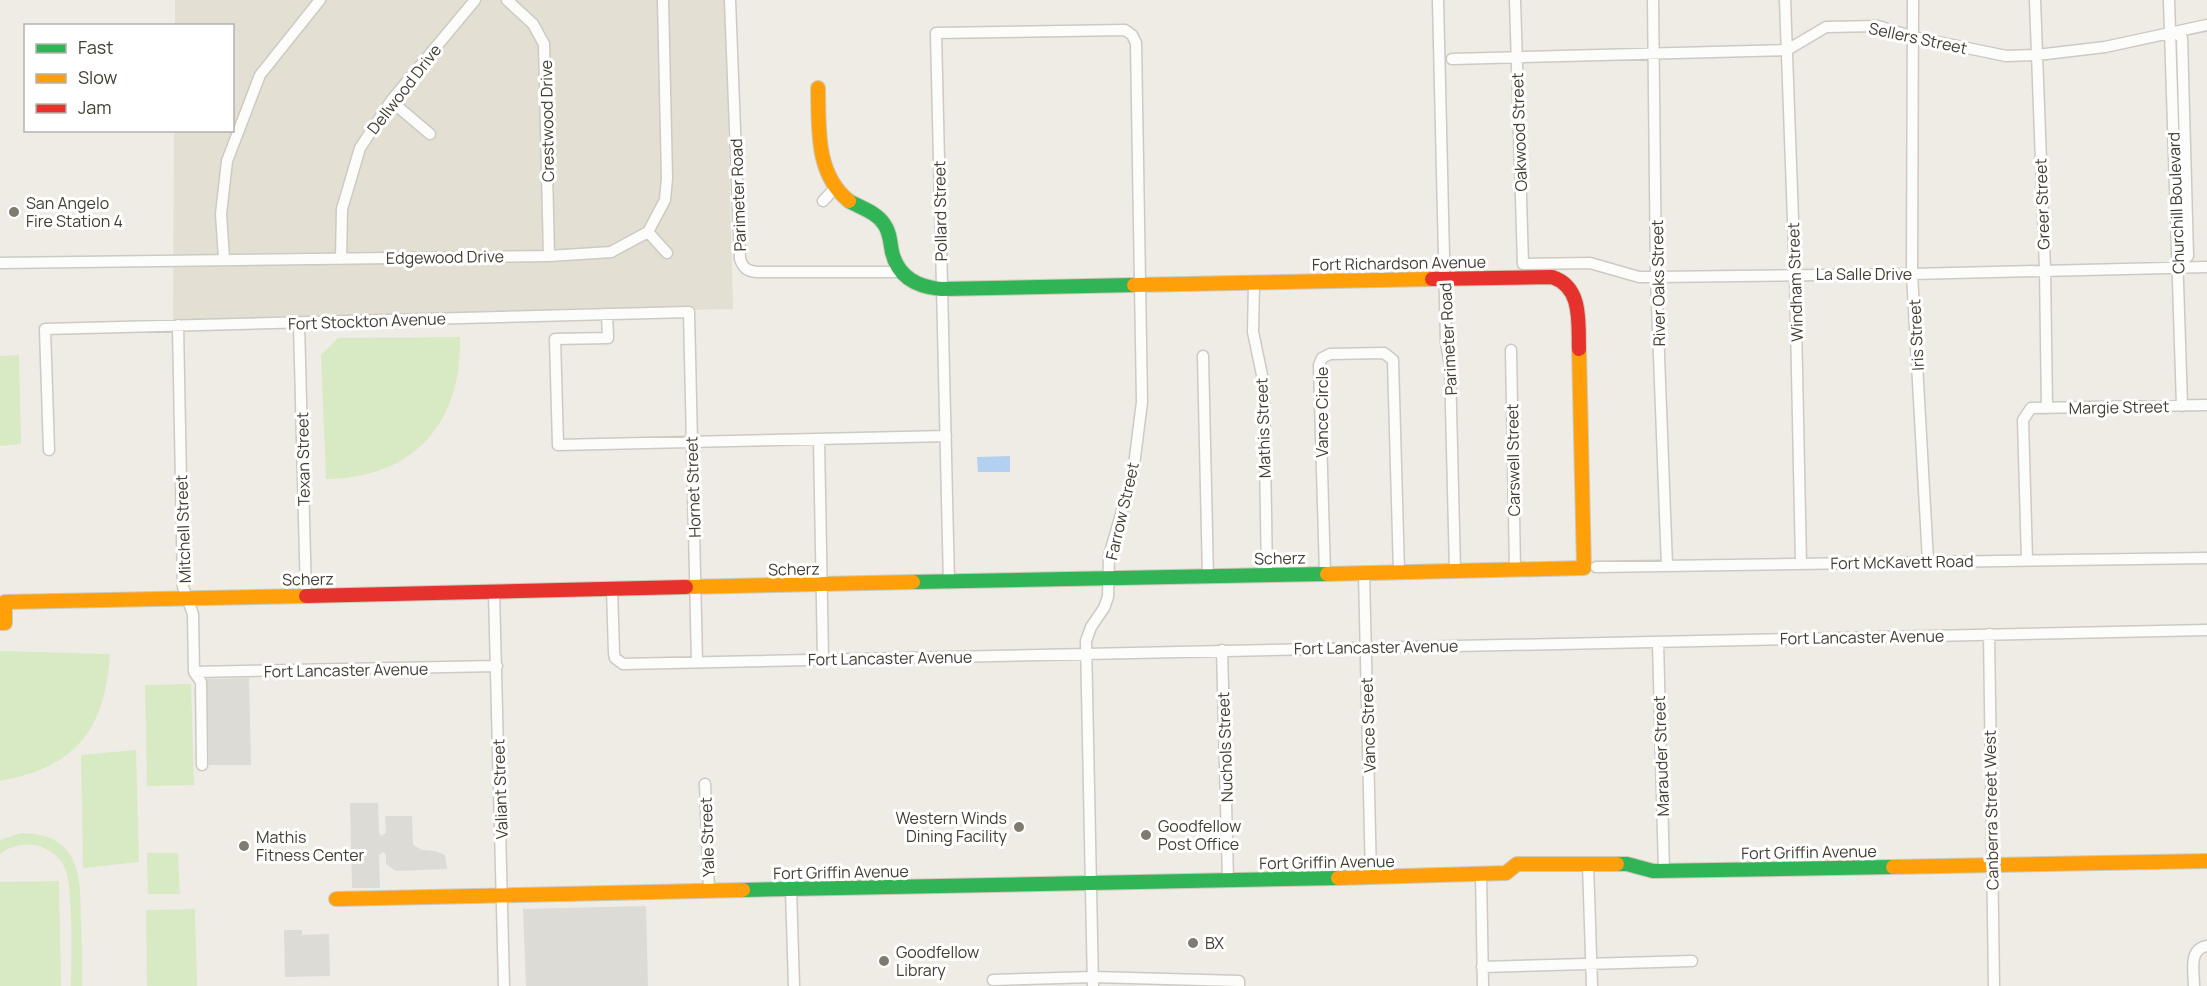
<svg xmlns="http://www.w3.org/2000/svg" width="2207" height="986" font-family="Manrope,sans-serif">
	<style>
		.residential { fill: #e3dfd2 }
		.green { fill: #d7eac3 }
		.parking { fill: #dddbd6 }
		.water { fill: #b2d0ef }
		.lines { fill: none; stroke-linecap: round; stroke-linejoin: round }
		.street-casing { stroke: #cccac3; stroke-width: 13 }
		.fast-casing { stroke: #cdcabc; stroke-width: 16 }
		.slow-casing { stroke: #cdcabc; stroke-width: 16 }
		.jam-casing { stroke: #cdcabc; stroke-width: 16 }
		.street { stroke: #fcfcfb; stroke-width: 10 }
		.fast { stroke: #30b455; stroke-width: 14 }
		.slow { stroke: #ff9f0a; stroke-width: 14 }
		.jam { stroke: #e5322d; stroke-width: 14 }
		.poi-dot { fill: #7f7b71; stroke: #fff; stroke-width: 2 }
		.labels { text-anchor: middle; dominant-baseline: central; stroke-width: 6; stroke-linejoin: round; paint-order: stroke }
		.street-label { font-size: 16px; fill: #433e32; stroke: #fff }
		.poi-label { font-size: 16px; fill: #433e32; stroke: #fff; text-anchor: start }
	</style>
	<rect width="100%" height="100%" fill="#eeece5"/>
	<!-- residential -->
	<path class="residential" d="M 175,0 L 725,0 L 733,309 L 173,321 L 174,131 L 232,130 L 232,26 L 175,25 Z"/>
	<!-- green -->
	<path class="green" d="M 460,337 C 462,423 414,478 326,479 L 321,355 L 338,338 Z
		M 19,355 L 21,444 L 0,446 L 0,356 Z
		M 0,651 L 110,654 C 105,730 76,767 0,781 Z
		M 191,684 L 194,785 L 147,786 L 145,685 Z
		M 136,750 L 139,862 L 83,868 L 81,755 Z
		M 21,833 C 80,834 81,875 81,921 C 82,943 82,964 82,986 L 71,986 C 71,961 74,885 64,866 C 58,855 47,848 35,845 C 22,843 10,846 0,854 L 0,840 Z
		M 147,853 L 178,853 L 180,894 L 148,894 Z
		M 59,881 L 61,986 L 0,986 L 0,882 Z
		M 195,909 L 197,986 L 147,986 L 146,910 Z"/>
	<!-- parking -->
	<path class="parking" d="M 249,678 L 251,765 L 209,765 L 206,679 Z
		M 350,803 L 378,803 L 379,833 L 381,836 L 386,833 L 385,816 L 412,816 L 413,845 L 422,850 L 435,851 L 445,855 L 447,869 L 396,871 L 386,864 L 386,855 L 383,852 L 379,855 L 380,888 L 352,888 Z
		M 646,906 L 648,986 L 526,986 L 523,909 Z
		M 284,930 L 302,930 L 302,935 L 329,934 L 330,976 L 285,977 Z"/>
	<!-- water -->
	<path class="water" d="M 1010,456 L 1010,472 L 978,472 L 977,457 Z"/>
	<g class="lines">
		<!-- street casing -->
		<g class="street-casing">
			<path id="street" d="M 507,0 L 533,24 L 544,44 L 549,256
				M 730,0 L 740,259 C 743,268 747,271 757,272 L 901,272
				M 1438,0 L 1446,342 L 1450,366 L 1455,571
				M 1515,0 L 1523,264 L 1590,263 L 1639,277 L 1656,277 L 1912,274 L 2207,267
				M 1653,0 L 1656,277 L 1667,566
				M 1785,0 L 1795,274 L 1801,564
				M 1913,0 L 1912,274 L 1928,561
				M 2035,0 L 2045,270 L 2047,408
				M 2169,0 L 2182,406
				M 2175,32 L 2182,38 L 2188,256 L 2178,267
				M 1452,59 L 1787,50 L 1826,27 L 1878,26 L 1914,37 L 2006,56 L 2037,55 L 2105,47 L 2207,25
				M 391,101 L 430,134
				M 823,201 L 835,188
				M 648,232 L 667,253
				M 224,258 L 221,214 L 227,161 L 260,75 L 320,0
				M 341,259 L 342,209 L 360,148 L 391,101 L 475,0
				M 0,263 L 549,256 L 611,252 L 648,232 L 665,200 L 667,178 L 663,0
				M 1254,283 L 1253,332 L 1262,375 L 1264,396 L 1267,575
				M 607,314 L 608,338 L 555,339 L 558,445 L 946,436
				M 299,323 L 306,596
				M 178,325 L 183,587 L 193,614 L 194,672 L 201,682 L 202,765
				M 1511,350 L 1515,570
				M 1203,356 L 1208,577
				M 819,439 L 823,659
				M 49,450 L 45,329 L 689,312 L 697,662
				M 2027,560 L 2023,420 L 2031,408 L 2207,405
				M 1596,567 L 2207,558
				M 1364,573 L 1371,878
				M 1325,574 L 1319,365 L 1322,358 L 1330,354 L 1384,353 L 1393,360 L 1399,572
				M 949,583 L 936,33 L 1125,30 L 1132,35 L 1136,43 L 1142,402 L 1133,473 L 1109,556 L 1108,597 L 1104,608 L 1091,627 L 1086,641 L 1093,986
				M 612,589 L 614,653 L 615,658 L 623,664 L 2207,630
				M 494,593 L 504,986
				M 1989,634 L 1994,986
				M 1658,642 L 1664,871
				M 1222,650 L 1228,880
				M 194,672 L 497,666
				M 705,784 L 709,891
				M 1588,864 L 1592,986
				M 1481,874 L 1483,986
				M 791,889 L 794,986
				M 1482,967 L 1692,961
				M 993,980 L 1093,977 L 1239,981 L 1239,986
				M 2194,986 C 2194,972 2188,949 2207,946"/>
		</g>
		<!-- fast casing -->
		<g class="fast-casing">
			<path id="fast" d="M 849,201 C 861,208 876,212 884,224 C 890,232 890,242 892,252 C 898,277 917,287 941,289 L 1134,285
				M 913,582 L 1327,574
				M 1617,864 L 1627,864 L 1653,871 L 1893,867
				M 743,890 L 1338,878"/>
		</g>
		<!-- slow casing -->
		<g class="slow-casing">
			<path id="slow" d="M 818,88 C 819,128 815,174 849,201
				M 1134,285 L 1432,279
				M 1327,574 L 1584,568 L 1579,349
				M 686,587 L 913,582
				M 0,623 L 5,623 L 5,602 L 306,596
				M 1893,867 L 2207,861
				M 1338,878 L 1506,873 L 1517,864 L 1617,864
				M 336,899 L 743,890"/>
		</g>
		<!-- jam casing -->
		<g class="jam-casing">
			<path id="jam" d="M 1432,279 L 1552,277 C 1583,287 1578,323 1579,349
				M 306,596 L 686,587"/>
		</g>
		<!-- street -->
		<use href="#street" class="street"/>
		<!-- fast -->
		<use href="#fast" class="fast"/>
		<!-- slow -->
		<use href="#slow" class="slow"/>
		<!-- jam -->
		<use href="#jam" class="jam"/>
	</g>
	<!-- markers -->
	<g class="poi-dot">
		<circle cx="14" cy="212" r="6"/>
		<circle cx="1019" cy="827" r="6"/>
		<circle cx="1146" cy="835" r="6"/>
		<circle cx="244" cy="846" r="6"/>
		<circle cx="1193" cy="943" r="6"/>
		<circle cx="884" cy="961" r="6"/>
	</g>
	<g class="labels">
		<!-- street labels -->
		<g class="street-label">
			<text transform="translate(1918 38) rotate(12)">Sellers Street</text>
			<text transform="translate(404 89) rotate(-52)">Dellwood Drive</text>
			<text transform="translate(547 121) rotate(-91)">Crestwood Drive</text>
			<text transform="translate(1519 132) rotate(-92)">Oakwood Street</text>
			<text transform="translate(738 195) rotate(-92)">Parimeter Road</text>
			<text transform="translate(2176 203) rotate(-92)">Churchill Boulevard</text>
			<text transform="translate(2042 204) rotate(-92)">Greer Street</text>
			<text transform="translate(940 211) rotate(-91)">Pollard Street</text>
			<text transform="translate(445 257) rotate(-1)">Edgewood Drive</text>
			<text transform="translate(1399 263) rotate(-1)">Fort Richardson Avenue</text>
			<text x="1864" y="274">La Salle Drive</text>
			<text transform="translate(1795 282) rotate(-92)">Windham Street</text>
			<text transform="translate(1658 283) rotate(-91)">River Oaks Street</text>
			<text transform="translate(367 321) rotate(-2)">Fort Stockton Avenue</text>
			<text transform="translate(1916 335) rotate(-93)">Iris Street</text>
			<text transform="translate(1448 339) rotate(-93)">Parimeter Road</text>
			<text transform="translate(2119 407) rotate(-1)">Margie Street</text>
			<text transform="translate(1322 412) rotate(-90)">Vance Circle</text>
			<text transform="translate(1263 428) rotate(-92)">Mathis Street</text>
			<text transform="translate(303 459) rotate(-91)">Texan Street</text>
			<text transform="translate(1513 460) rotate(-91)">Carswell Street</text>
			<text transform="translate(693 487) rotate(-92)">Hornet Street</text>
			<text transform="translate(1122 511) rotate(-77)">Farrow Street</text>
			<text transform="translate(183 529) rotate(-92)">Mitchell Street</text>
			<text transform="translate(1280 558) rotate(-1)">Scherz</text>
			<text transform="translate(1902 562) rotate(-1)">Fort McKavett Road</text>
			<text transform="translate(794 569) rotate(-1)">Scherz</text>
			<text transform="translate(308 579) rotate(-1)">Scherz</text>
			<text transform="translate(1862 637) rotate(-1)">Fort Lancaster Avenue</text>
			<text transform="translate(1376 647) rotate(-1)">Fort Lancaster Avenue</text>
			<text transform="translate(890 658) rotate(-1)">Fort Lancaster Avenue</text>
			<text transform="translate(346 670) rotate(-1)">Fort Lancaster Avenue</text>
			<text transform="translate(1368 725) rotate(-92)">Vance Street</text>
			<text transform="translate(1225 747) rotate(-92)">Nuchols Street</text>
			<text transform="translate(1661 756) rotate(-92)">Marauder Street</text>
			<text transform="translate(500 789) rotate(-92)">Valiant Street</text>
			<text transform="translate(1991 810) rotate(-91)">Canberra Street West</text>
			<text transform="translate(707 837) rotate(-92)">Yale Street</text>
			<text transform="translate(1809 852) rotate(-1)">Fort Griffin Avenue</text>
			<text transform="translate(1327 862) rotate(-1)">Fort Griffin Avenue</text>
			<text transform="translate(841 872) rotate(-1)">Fort Griffin Avenue</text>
		</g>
		<!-- poi labels -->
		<g class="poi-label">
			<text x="26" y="203">San Angelo<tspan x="26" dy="18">Fire Station 4</tspan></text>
			<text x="1007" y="818" text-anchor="end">Western Winds<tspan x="1007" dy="18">Dining Facility</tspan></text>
			<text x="1158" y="826">Goodfellow<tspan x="1158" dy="18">Post Office</tspan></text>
			<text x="256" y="837">Mathis<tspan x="256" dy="18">Fitness Center</tspan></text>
			<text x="1205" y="943">BX</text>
			<text x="896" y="952">Goodfellow<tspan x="896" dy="18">Library</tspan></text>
		</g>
	</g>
	<!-- legend -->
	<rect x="24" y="24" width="210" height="108" fill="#ffffff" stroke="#b4b2ad" stroke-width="1.5"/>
	<rect x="36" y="44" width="30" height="9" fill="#30b455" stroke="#b4b2ad" stroke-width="1.5"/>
	<text x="78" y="54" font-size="18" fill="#433e32">Fast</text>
	<rect x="36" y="74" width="30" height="9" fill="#ff9f0a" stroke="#b4b2ad" stroke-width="1.5"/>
	<text x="78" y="84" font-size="18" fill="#433e32">Slow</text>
	<rect x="36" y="104" width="30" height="9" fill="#e5322d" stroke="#b4b2ad" stroke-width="1.5"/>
	<text x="78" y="114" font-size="18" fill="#433e32">Jam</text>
</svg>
